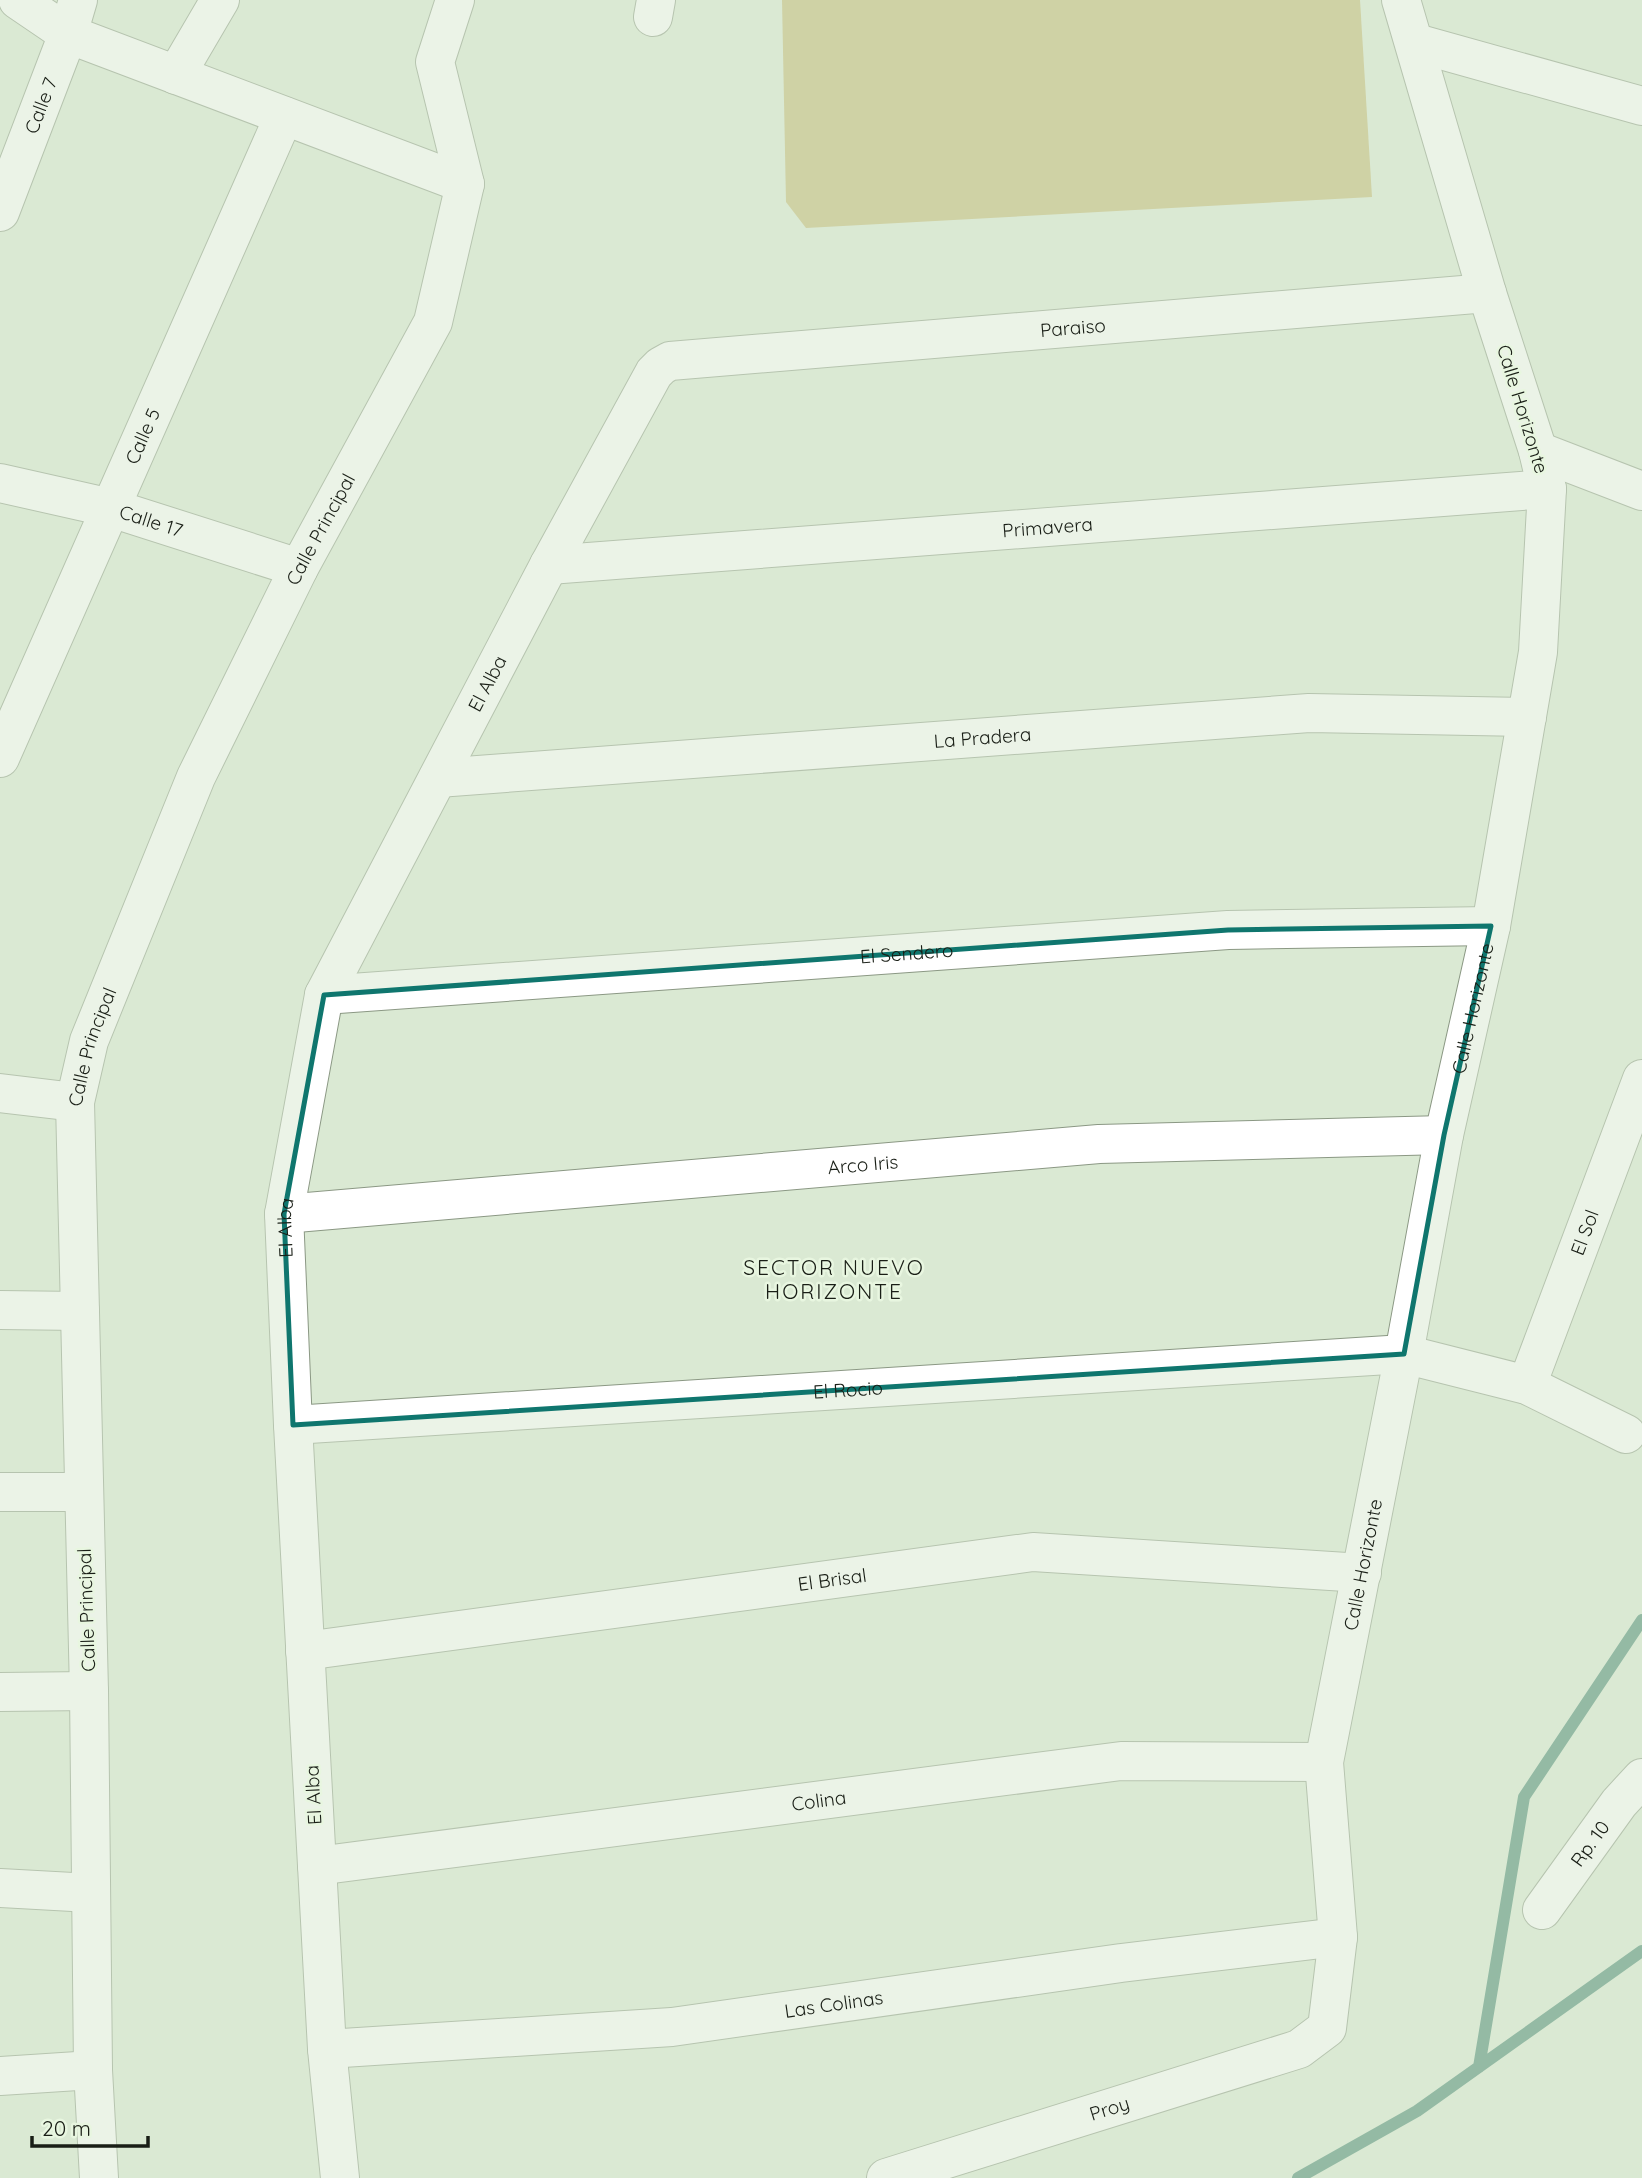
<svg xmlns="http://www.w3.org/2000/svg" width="1642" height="2178" font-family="Quicksand,sans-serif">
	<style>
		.pitch { fill: #c2b56e }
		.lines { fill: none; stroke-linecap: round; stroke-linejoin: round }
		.stream { stroke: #3e816b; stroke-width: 12 }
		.minor-casing { stroke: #8b9884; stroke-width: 40 }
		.minor { stroke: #fff; stroke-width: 38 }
		.marked { fill: none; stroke: #0f766e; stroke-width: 5; stroke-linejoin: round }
		.labels { text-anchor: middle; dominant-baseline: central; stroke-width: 5; stroke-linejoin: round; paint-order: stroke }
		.street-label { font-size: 19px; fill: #191e16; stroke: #e8f6e0 }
		.neighbourhood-label { font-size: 21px; letter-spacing: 2px; fill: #191e16; stroke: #e8f6e0 }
	</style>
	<rect width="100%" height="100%" fill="#dae9d3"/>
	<!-- pitch -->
	<path class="pitch" d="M 782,0 L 1360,0 L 1372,197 L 806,228 L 786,202 Z"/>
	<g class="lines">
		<!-- stream -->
		<path class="stream" d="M 1479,2067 L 1524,1797 L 1642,1620
			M 1298,2178 L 1417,2111 L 1642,1951"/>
		<!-- minor casing -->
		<g class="minor-casing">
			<g id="minor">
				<path d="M 18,0 L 68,34 L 465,184"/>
				<path d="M 653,17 L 656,0"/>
				<path d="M 1416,43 L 1642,106"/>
				<path d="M 176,75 L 220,0"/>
				<path id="s1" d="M 0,212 L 68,34 L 78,0"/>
				<path d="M 1538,451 L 1642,491"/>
				<path id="s2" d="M 0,483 L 111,508 L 299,568"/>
				<path id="s3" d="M 549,565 L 1547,489"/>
				<path id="s4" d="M 0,758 L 284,116"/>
				<path id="s5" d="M 438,778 L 1309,713 L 1527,717"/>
				<path id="s6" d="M 324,995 L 1228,930 L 1491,926"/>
				<path d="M 0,1093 L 75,1102"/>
				<path id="s7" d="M 284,1214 L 1099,1144 L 1444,1135"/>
				<path d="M 0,1310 L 80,1311"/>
				<path id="s8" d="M 1527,1385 L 1642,1079"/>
				<path id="s9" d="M 293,1425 L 1404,1354 L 1527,1385 L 1626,1434"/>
				<path d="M 0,1492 L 83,1492"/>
				<path id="s10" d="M 305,1651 L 1033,1552 L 1362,1573"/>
				<path d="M 0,1692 L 89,1691"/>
				<path id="s11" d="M 317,1866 L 1121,1761 L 1324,1762"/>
				<path d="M 0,1888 L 91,1893"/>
				<path id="s12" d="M 1542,1910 L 1619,1803 L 1642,1778"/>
				<path id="s13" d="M 327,2049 L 672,2027 L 1121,1963 L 1338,1937"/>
				<path d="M 0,2076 L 93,2070"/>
				<path id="s14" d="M 99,2178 L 93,2070 L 89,1691 L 75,1102 L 89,1041 L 196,777 L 299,568 L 433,322 L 465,184 L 435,62 L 455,0"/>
				<path id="s15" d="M 340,2178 L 327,2049 L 293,1425 L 284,1214 L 324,995 L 549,565 L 654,373 L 661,366 L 670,361 L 1487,293"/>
				<path id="s16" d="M 886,2178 L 1299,2049 L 1327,2028 L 1338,1937 L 1324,1762 L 1404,1354 L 1444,1135 L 1491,926 L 1538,652 L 1547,489 L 1538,451 L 1487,293 L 1401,0"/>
			</g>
		</g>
		<!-- minor -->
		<use href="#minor" class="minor"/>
	</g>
	<!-- marked area -->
	<path d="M0 0H1642V2178H0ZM 1491,926 L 1444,1135 L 1404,1354 L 293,1425 L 284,1214 L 324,995 L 1228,930 Z" fill="#dae9d3" fill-opacity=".55" fill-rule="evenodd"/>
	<path class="marked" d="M 1491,926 L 1444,1135 L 1404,1354 L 293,1425 L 284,1214 L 324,995 L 1228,930 Z"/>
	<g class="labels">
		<!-- street labels -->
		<g class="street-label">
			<text stroke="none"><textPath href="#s1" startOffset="114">Calle 7</textPath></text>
			<text stroke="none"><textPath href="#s15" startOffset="2317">Paraiso</textPath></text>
			<text transform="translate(1523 409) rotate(73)">Calle Horizonte</text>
			<text stroke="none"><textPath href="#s4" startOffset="352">Calle 5</textPath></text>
			<text stroke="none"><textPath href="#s2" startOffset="156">Calle 17</textPath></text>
			<text stroke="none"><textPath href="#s3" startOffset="500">Primavera</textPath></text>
			<text stroke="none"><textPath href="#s14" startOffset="1701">Calle Principal</textPath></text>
			<text stroke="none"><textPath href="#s15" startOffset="1540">El Alba</textPath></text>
			<text stroke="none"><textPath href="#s5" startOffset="546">La Pradera</textPath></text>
			<text stroke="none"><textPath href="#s6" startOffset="584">El Sendero</textPath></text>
			<text stroke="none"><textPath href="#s16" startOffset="1503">Calle Horizonte</textPath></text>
			<text stroke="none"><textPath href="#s14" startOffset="1134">Calle Principal</textPath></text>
			<text stroke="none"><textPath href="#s7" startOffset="581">Arco Iris</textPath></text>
			<text stroke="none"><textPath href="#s15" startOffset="952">El Alba</textPath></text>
			<text stroke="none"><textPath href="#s8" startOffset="163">El Sol</textPath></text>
			<text stroke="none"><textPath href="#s9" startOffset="556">El Rocio</textPath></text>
			<text stroke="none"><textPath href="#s16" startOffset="936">Calle Horizonte</textPath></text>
			<text stroke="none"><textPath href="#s10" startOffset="532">El Brisal</textPath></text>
			<text transform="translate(86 1610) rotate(-92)">Calle Principal</text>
			<text transform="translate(313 1795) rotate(-93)">El Alba</text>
			<text stroke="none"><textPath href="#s11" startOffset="506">Colina</textPath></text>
			<text stroke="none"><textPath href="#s12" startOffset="82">Rp. 10</textPath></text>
			<text stroke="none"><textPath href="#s13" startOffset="509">Las Colinas</textPath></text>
			<text stroke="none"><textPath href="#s16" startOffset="234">Proy</textPath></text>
		</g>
		<!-- neighbourhood labels -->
		<g class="neighbourhood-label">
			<text x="834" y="1267">SECTOR NUEVO<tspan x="834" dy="24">HORIZONTE</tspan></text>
		</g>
	</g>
	<!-- scale -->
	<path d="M32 2136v10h116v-10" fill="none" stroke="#191e16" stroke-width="3.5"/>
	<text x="42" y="2136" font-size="21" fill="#191e16" stroke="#e8f6e0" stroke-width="5" paint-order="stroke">20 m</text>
</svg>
